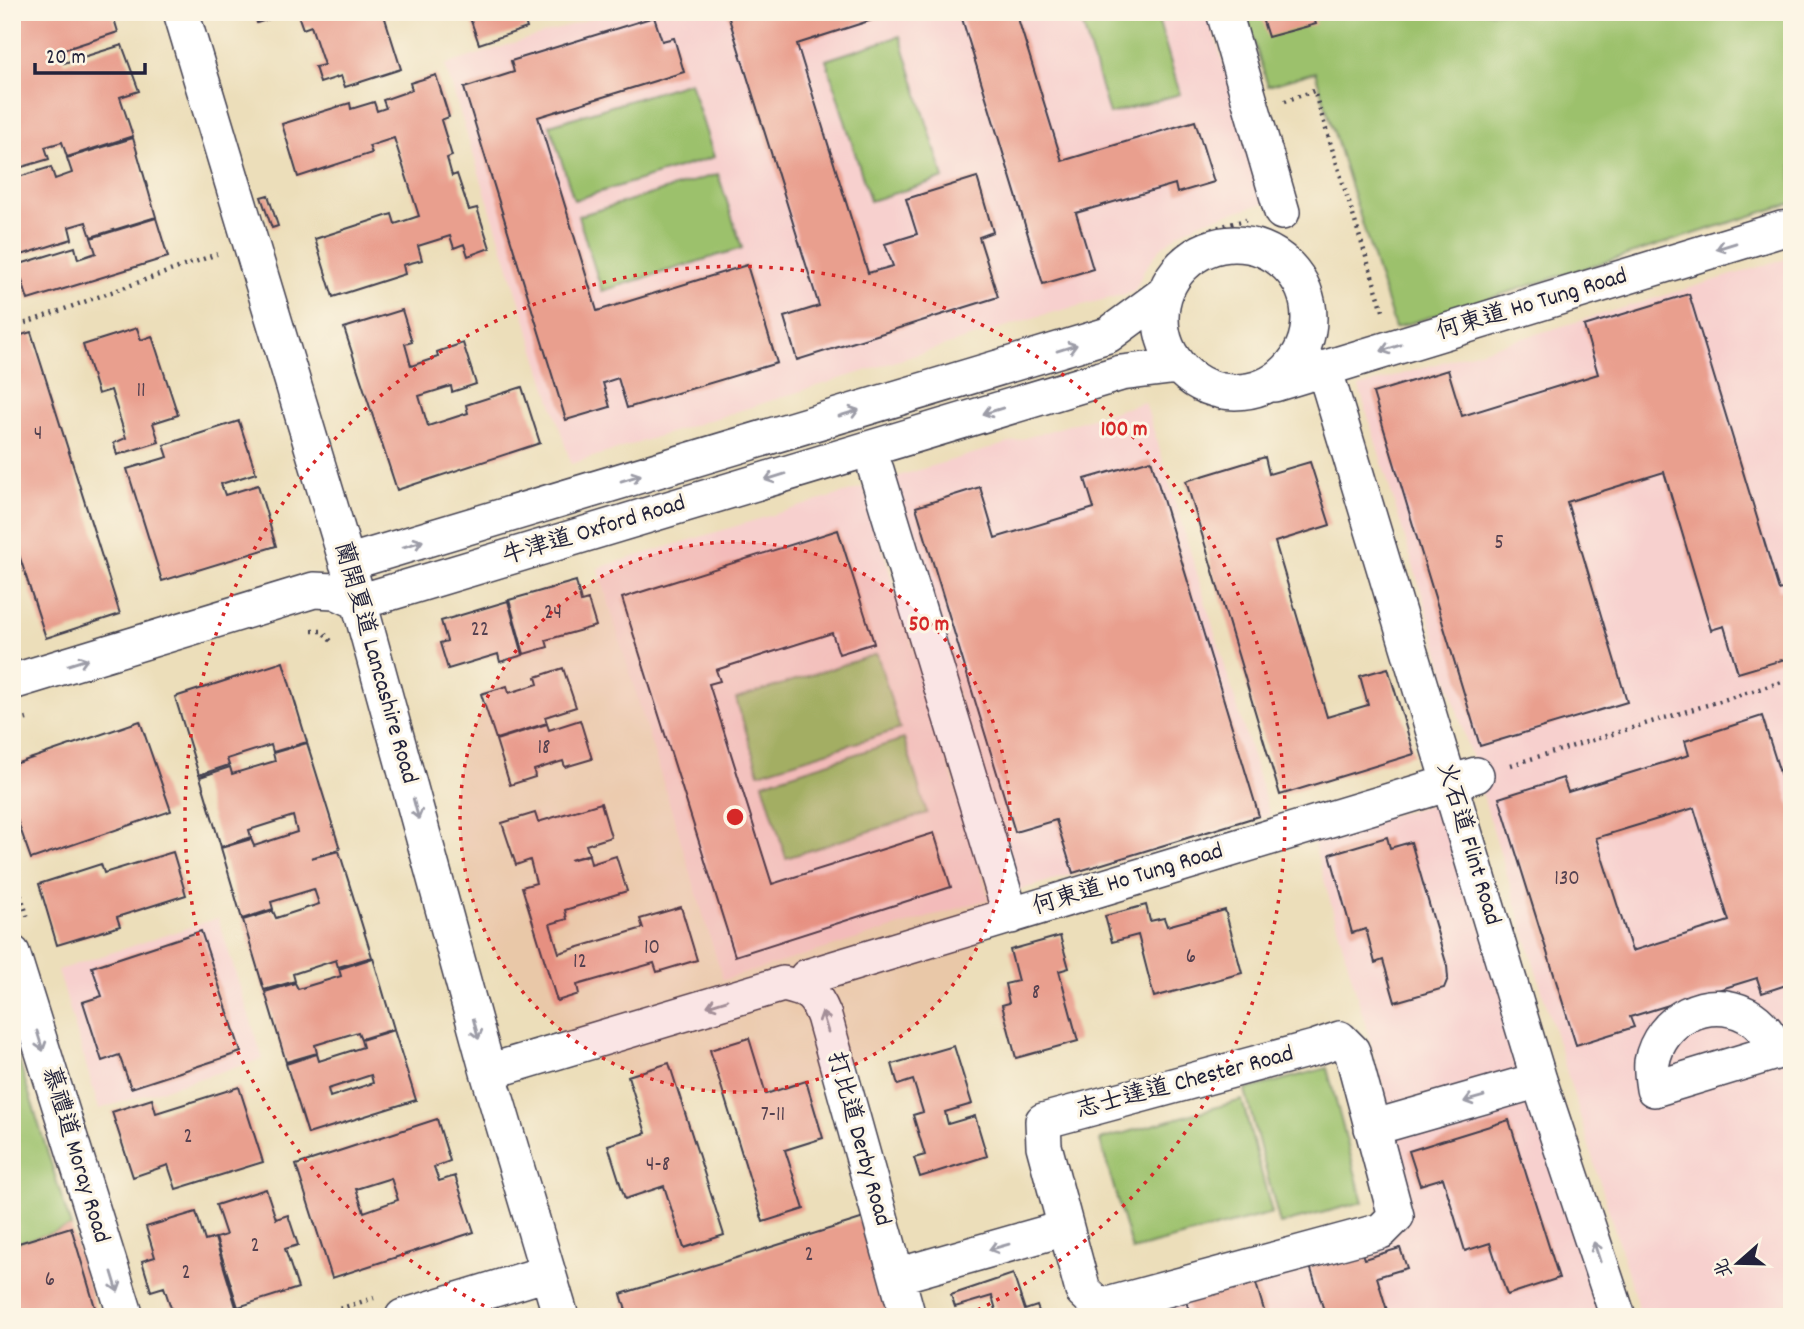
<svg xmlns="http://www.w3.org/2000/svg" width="1804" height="1329" font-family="Dekko,'LXGW WenKai TC',sans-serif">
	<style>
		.built { fill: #f7d0ce }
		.green { fill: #9cc16c; stroke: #5f7254; stroke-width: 2 }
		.building { fill: #e99f8e; fill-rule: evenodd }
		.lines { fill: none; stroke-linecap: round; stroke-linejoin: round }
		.minor-casing { stroke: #403e4e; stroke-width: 38 }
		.path { stroke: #403e4e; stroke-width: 4.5; stroke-dasharray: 2 5; stroke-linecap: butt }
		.minor { stroke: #fff; stroke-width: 35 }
		.oneway { stroke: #9c9ca7 }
		.ring { fill: none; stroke: #d62828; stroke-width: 3.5; stroke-dasharray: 3.5 7 }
		.labels { text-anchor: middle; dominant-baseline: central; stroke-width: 6; stroke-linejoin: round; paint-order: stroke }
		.number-label { font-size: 21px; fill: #544150 }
		.street-label { font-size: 24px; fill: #22223b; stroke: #fcf5e5 }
		.centre { fill: #d62828; stroke: #fcf5e5; stroke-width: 3.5 }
		.ring-label { font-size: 21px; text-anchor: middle; font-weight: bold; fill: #d62828; stroke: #fcf5e5; stroke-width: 6; stroke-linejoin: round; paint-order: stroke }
	</style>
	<rect width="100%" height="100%" fill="#fcf5e5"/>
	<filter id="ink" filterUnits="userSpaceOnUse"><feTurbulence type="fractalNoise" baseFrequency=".0143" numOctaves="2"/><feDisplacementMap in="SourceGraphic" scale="14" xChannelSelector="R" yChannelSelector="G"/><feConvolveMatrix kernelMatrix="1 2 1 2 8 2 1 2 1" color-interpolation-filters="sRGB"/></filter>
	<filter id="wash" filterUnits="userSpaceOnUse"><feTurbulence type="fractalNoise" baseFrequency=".00686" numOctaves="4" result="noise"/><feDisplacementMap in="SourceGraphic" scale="28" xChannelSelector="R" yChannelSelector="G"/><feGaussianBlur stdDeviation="1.57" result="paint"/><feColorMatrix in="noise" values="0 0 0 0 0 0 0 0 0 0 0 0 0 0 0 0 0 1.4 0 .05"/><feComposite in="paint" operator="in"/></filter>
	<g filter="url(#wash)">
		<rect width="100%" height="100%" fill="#ecdeba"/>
		<!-- built -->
		<path class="built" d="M 611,12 L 1207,12 L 1268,202 L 1201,222 L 1179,233 L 1160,249 L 1145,269 L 1134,292 L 1039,316 L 571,464 L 445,65 Z
			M 1792,257 L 1792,1301 L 1741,1317 L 1641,1317 L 1359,387 Z
			M 1145,402 L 1270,815 L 1017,891 L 892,478 Z
			M 864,487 L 989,899 L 723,980 L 598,568 Z
			M 1443,801 L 1525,1072 L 1389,1108 L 1312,837 Z
			M 218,918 L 263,1059 L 99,1109 L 58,970 Z
			M 1529,1092 L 1603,1317 L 1104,1317 L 1379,1238 L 1376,1134 Z"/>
		<!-- green -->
		<path class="green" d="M 1079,12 L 1156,12 L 1180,94 L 1109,114 Z
			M 1245,12 L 1792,12 L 1792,203 L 1395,328 L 1315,72 L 1268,86 Z
			M 900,36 L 944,178 L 870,201 L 826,60 Z
			M 690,82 L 714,157 L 574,200 L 550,125 Z
			M 718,174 L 742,248 L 602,291 L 578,216 Z
			M 877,654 L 900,729 L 759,773 L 736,699 Z
			M 904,739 L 927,813 L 786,858 L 763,783 Z
			M 12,1039 L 71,1227 L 12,1245 Z
			M 1327,1068 L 1363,1202 L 1280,1224 L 1245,1090 Z
			M 1242,1100 L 1272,1213 L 1132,1250 L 1100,1140 Z"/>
		<g id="blocks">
			<!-- building -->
			<path class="building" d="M 12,12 L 112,12 L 118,32 L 60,51 L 64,63 L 122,45 L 139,91 L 120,97 L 133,136 L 67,157 L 62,142 L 45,147 L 49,159 L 12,170 Z
				M 254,12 L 288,12 L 288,13 L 257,23 Z
				M 297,12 L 383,12 L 401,69 L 345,87 L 341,76 L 320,83 L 315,67 L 324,65 L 311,26 L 303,29 Z
				M 468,12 L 522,12 L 527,28 L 479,44 Z
				M 727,12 L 897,12 L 797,44 L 868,273 L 893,266 L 885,244 L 917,234 L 906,199 L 977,177 L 993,232 L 979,237 L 998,297 L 797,360 L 784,317 L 819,306 Z
				M 960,12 L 1016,12 L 1062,161 L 1195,121 L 1214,182 L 1177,193 L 1175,184 L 1076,213 L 1093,269 L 1043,284 Z
				M 1260,12 L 1312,12 L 1316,24 L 1268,37 Z
				M 654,17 L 662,41 L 674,38 L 684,72 L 538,117 L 597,311 L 747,265 L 777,363 L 627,408 L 618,378 L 603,383 L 610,407 L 566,420 L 464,88 L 514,72 L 511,61 Z
				M 436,75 L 449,117 L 441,120 L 452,156 L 447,158 L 452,176 L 457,174 L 469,210 L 477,208 L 490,248 L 468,256 L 464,244 L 454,248 L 450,236 L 418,246 L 422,260 L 403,265 L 405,274 L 333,297 L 315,239 L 392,214 L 395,224 L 419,216 L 394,138 L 369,146 L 372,153 L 298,177 L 282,124 L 350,103 L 351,109 L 374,102 L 377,111 L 386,108 L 383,100 L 412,90 L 410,83 Z
				M 133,138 L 156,217 L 91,237 L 86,222 L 69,227 L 72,239 L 15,257 L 12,248 L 12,179 L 51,167 L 55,179 L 72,173 L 67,158 Z
				M 268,195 L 278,226 L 272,228 L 261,197 Z
				M 156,218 L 168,257 L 28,300 L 17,265 L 75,247 L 78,259 L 96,253 L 91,238 Z
				M 1689,294 L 1779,590 L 1792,586 L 1792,657 L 1738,673 L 1724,626 L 1711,630 L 1664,472 L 1567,502 L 1627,702 L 1480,746 L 1373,393 L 1448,370 L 1462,416 L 1598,374 L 1584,326 Z
				M 402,310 L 412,342 L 405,344 L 411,366 L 438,357 L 437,352 L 463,343 L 476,384 L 452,392 L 451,386 L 419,396 L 428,426 L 468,413 L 466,405 L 522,387 L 540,443 L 397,490 L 344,328 Z
				M 137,328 L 141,340 L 152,336 L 178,415 L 153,423 L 159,442 L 117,455 L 114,443 L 126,438 L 111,390 L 98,394 L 83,345 Z
				M 31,332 L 120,614 L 46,638 L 12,533 L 12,338 Z
				M 239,421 L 256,473 L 221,484 L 225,495 L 258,485 L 276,546 L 162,581 L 127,469 L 168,457 L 164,445 Z
				M 1265,457 L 1269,474 L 1310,462 L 1330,525 L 1275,542 L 1327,717 L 1368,705 L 1360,676 L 1388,668 L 1414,754 L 1280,795 L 1186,481 Z
				M 1151,460 L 1259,816 L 1073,873 L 1056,820 L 1015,832 L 916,507 L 980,487 L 995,538 L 1094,508 L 1085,479 Z
				M 838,530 L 874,643 L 839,654 L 832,633 L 716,670 L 720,681 L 709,684 L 772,884 L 934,833 L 951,887 L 735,956 L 622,598 Z
				M 576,581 L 581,602 L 588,600 L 596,626 L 546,640 L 548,647 L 524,654 L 509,600 Z
				M 508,601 L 523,655 L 500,662 L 498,654 L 448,669 L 440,643 L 447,641 L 441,621 Z
				M 283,662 L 307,742 L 273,752 L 271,745 L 227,759 L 229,765 L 199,775 L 175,697 Z
				M 563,668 L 576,707 L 545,717 L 547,723 L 496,739 L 481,694 L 507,686 L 509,693 L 538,684 L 536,677 Z
				M 1762,716 L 1792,811 L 1792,983 L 1762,993 L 1757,978 L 1630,1017 L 1634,1027 L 1576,1045 L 1499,798 L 1563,778 L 1568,792 L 1689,755 L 1685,741 ZM 1694,808 L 1729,921 L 1632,951 L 1596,838 Z
				M 580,720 L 592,759 L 565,767 L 563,761 L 534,770 L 535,777 L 510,785 L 496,740 L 547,724 L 549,730 Z
				M 140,721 L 171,811 L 31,859 L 12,805 L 12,765 Z
				M 307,743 L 340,849 L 311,858 L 339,851 L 372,957 L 338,967 L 336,960 L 293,974 L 295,981 L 264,990 L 243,920 L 273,911 L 276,918 L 319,904 L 314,889 L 271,902 L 273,909 L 242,919 L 221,848 L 251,839 L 254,846 L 297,832 L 293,816 L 249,830 L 251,837 L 221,847 L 200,777 L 230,767 L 232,774 L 275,761 L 273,753 Z
				M 601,803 L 611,837 L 586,845 L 589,854 L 570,860 L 589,855 L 591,864 L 616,856 L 627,891 L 565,910 L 567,919 L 550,924 L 559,953 L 643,928 L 640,919 L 681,907 L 697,960 L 657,972 L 654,963 L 577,985 L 579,994 L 557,1001 L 522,887 L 536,883 L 530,860 L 516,865 L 502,823 L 535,813 L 538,822 Z
				M 1387,837 L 1390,848 L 1411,842 L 1447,966 L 1448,978 L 1444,988 L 1395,1002 L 1383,960 L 1375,963 L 1366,929 L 1352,933 L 1330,854 Z
				M 173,852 L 186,895 L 117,917 L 120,926 L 57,945 L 39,884 L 101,864 L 104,873 Z
				M 1146,905 L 1150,921 L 1164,918 L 1167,926 L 1225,910 L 1242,973 L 1154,997 L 1138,935 L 1112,942 L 1105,916 Z
				M 201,931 L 241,1052 L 131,1088 L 119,1055 L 102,1061 L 83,1002 L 102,996 L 92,967 Z
				M 1060,936 L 1069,968 L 1059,971 L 1078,1041 L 1016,1058 L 1002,1005 L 1009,1003 L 1005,984 L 1018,981 L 1010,950 Z
				M 373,958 L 394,1029 L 361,1039 L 358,1032 L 315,1045 L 317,1053 L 286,1062 L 265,992 L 295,983 L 298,989 L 341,976 L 339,969 Z
				M 394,1030 L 416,1100 L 308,1134 L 286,1064 L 317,1054 L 319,1061 L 363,1047 L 361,1040 ZM 371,1075 L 373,1083 L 330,1097 L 328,1089 Z
				M 749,1038 L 766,1094 L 806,1081 L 823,1138 L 785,1150 L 804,1209 L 763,1222 L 710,1050 Z
				M 954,1046 L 972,1104 L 945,1112 L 948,1124 L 975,1116 L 987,1156 L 920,1177 L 914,1158 L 925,1155 L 913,1115 L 923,1112 L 913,1080 L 898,1085 L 892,1064 Z
				M 669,1063 L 724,1235 L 684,1248 L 664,1186 L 625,1199 L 608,1145 L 646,1133 L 628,1076 Z
				M 239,1087 L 263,1162 L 176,1189 L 168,1165 L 133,1177 L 112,1112 L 152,1099 L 156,1113 Z
				M 437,1119 L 450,1161 L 434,1167 L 439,1181 L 455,1176 L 474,1232 L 332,1278 L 296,1165 ZM 391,1178 L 398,1200 L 364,1212 L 356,1189 Z
				M 1509,1120 L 1559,1278 L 1507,1295 L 1490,1243 L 1465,1251 L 1443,1178 L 1420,1185 L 1409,1151 Z
				M 266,1189 L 276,1219 L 288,1215 L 298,1245 L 285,1249 L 298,1288 L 238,1307 L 216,1238 L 226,1235 L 216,1205 Z
				M 196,1212 L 205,1241 L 215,1238 L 236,1307 L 206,1317 L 174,1317 L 164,1287 L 151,1291 L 142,1261 L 155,1257 L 146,1227 Z
				M 864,1218 L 891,1313 L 880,1317 L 628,1317 L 621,1294 Z
				M 71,1227 L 98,1317 L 12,1317 L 12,1245 Z
				M 1400,1248 L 1407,1268 L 1377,1277 L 1389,1317 L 1326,1317 L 1310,1266 L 1361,1250 L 1364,1259 Z
				M 1013,1274 L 1025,1310 L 1037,1306 L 1041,1317 L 998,1317 L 992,1296 L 955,1307 L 951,1295 Z
				M 1255,1280 L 1266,1317 L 1191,1317 L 1186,1301 Z"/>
		</g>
	</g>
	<g filter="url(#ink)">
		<use href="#blocks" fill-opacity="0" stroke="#403e4e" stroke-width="2"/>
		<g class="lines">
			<!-- minor casing -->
			<g class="minor-casing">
				<path id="minor" d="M 181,12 L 359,602 L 488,1072 L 561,1317
					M 1224,12 L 1282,212
					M1161 318a74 74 0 1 1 148 0a74 74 0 1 1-148 0Z
					M 1324,368 L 1539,1080 L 1618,1317
					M 1274,384 L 1782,229 L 1792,228
					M 876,470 L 1011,916
					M 347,563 L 1108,335 L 1161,296
					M 12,682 L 314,590 L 335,591 L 359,602 L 1121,373 L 1178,366
					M 12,953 L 126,1317
					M 807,977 L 1476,775
					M 1340,1039 L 1352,1051 L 1396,1216 L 1381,1231 L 1100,1307 L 1083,1291 L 1044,1146 L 1043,1121 L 1314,1048 Z
					M 1778,1051 C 1770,1037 1762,1023 1747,1015 C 1708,994 1660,1019 1652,1062 C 1651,1071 1653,1081 1654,1089 L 1792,1047
					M 488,1072 L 783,984 C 808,990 814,991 824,1016 L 908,1317
					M 1372,1128 L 1539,1080
					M 897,1276 L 1065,1228
					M 403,1317 L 547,1273"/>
			</g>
			<!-- path -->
			<path class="path" d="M 1285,101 L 1314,91 L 1384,314
				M 1165,260 C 1186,235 1216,227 1246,220
				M 12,328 L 217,254
				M 1192,399 L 1216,408 L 1248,407
				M 312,631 L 322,631 L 331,641
				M 12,723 L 27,719
				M 1511,765 L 1792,679
				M 12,868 L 29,921
				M 313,1317 L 374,1298"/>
			<!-- minor -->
			<use href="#minor" class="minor"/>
		</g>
		<!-- one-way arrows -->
		<defs><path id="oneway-shaft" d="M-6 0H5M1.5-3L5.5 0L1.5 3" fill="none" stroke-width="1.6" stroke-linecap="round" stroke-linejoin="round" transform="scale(1.75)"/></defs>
		<g class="oneway">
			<use href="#oneway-shaft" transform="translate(1726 246) rotate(163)"/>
			<use href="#oneway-shaft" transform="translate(1067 348) rotate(-17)"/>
			<use href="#oneway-shaft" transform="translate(1391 348) rotate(163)"/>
			<use href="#oneway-shaft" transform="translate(993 411) rotate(163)"/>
			<use href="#oneway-shaft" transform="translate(849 413) rotate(-17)"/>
			<use href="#oneway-shaft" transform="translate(775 477) rotate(163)"/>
			<use href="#oneway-shaft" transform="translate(631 478) rotate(-17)"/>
			<use href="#oneway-shaft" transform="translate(413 544) rotate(-17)"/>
			<use href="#oneway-shaft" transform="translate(78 662) rotate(-17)"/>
			<use href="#oneway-shaft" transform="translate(416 809) rotate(75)"/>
			<use href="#oneway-shaft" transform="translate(717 1003) rotate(163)"/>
			<use href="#oneway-shaft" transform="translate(825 1022) rotate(-107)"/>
			<use href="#oneway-shaft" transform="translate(476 1029) rotate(75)"/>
			<use href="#oneway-shaft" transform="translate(40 1041) rotate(73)"/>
			<use href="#oneway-shaft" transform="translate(1474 1099) rotate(164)"/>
			<use href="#oneway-shaft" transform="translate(999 1247) rotate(164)"/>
			<use href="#oneway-shaft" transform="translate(1597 1252) rotate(-108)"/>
			<use href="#oneway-shaft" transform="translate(115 1282) rotate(73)"/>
		</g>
	</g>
	<!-- distance rings -->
	<circle cx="735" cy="817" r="275" fill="#d62828" fill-opacity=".12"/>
	<g class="ring">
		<circle cx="735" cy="817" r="275"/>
		<path d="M503 1315A550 550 0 1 1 967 1315"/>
	</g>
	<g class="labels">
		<!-- number labels -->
		<g class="number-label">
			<text x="141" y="392">11</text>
			<text x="38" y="435">4</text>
			<text x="1499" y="544">5</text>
			<text x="553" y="614">24</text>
			<text x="480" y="631">22</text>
			<text x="544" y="749">18</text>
			<text x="1567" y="880">130</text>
			<text x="652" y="949">10</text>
			<text x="1191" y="958">6</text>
			<text x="580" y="963">12</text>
			<text x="1036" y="994">8</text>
			<text x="773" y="1116">7-11</text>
			<text x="188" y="1138">2</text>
			<text x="658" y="1166">4-8</text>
			<text x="255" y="1247">2</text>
			<text x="809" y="1256">2</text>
			<text x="186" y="1274">2</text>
			<text x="50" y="1281">6</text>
		</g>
		<!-- street labels -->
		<g class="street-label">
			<text transform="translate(1532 305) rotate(-17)">何東道 Ho Tung Road</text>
			<text transform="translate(594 531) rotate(-17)">牛津道 Oxford Road</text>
			<text transform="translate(375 663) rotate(74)">蘭開夏道 Lancashire Road</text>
			<text transform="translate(1468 844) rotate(73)">火石道 Flint Road</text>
			<text transform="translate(1128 880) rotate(-17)">何東道 Ho Tung Road</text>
			<text transform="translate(1185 1083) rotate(-15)">志士達道 Chester Road</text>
			<text transform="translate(858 1139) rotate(74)">打比道 Derby Road</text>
			<text transform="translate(75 1155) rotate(73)">慕禮道 Moray Road</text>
		</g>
	</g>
	<circle cx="735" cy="817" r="10" class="centre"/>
	<g class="ring-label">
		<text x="1124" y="435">100 m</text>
		<text x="929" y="630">50 m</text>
	</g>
	<!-- margin -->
	<rect width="1804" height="1329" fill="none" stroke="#fcf5e5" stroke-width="42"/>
	<!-- north arrow -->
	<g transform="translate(1738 1263) rotate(250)" stroke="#fcf5e5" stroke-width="5" paint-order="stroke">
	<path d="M0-5L12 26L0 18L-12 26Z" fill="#22223b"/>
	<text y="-10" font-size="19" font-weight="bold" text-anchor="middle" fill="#22223b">北</text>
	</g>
	<!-- scale -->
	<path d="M35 63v10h110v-10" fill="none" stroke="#22223b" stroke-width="3.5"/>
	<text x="46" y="63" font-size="21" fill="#22223b" stroke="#fcf5e5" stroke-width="5" paint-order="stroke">20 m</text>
</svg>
